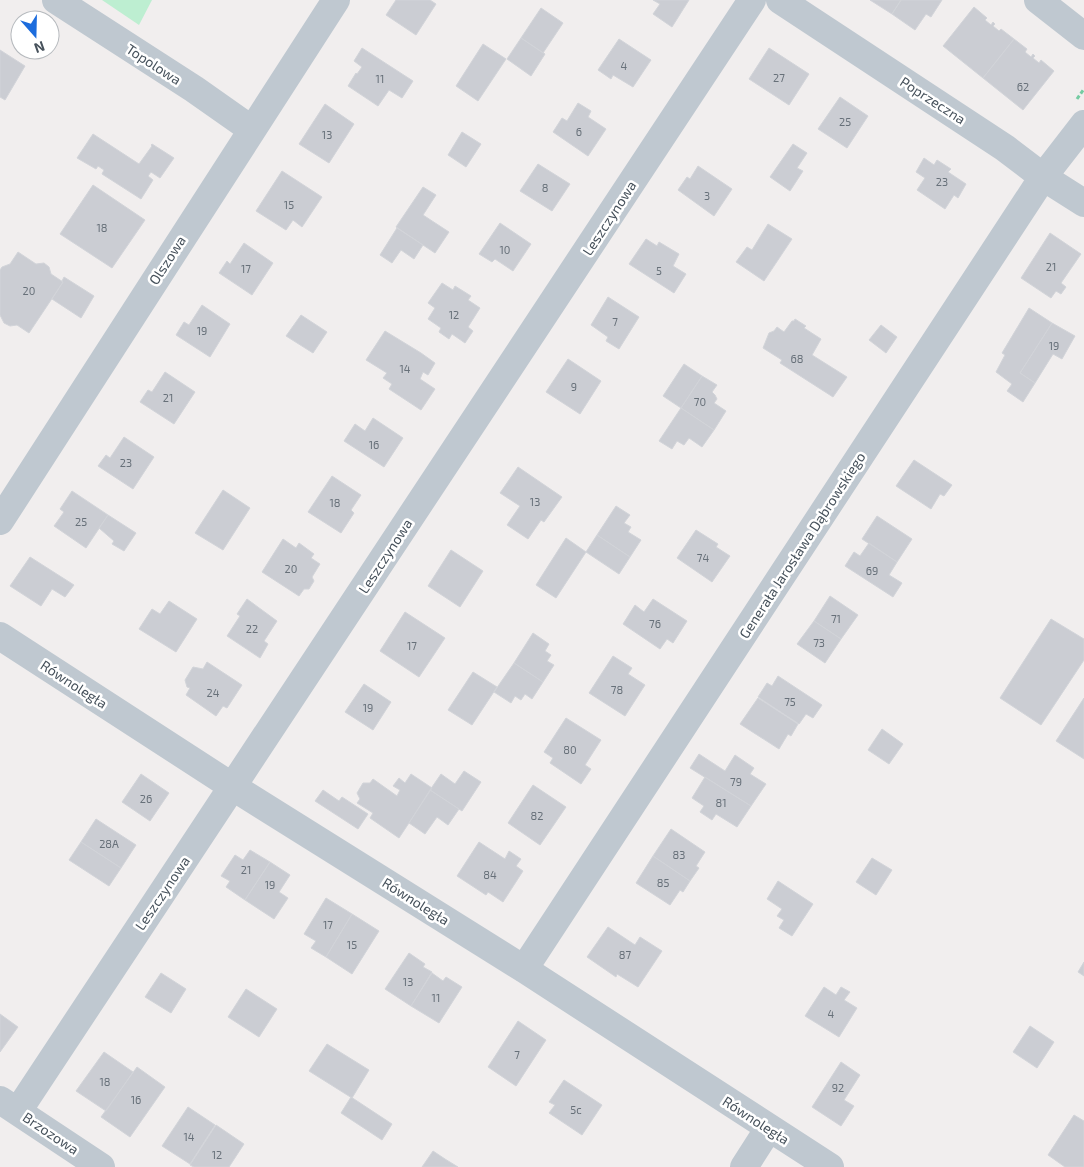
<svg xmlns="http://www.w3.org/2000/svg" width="1084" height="1167" font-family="'Exo 2',sans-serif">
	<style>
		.green { fill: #bdeed1 }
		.building { fill: #cbcdd3; stroke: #d2d4d9 }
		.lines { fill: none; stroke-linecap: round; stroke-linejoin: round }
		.path { stroke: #75cba2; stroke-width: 3; stroke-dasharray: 4 2.5; stroke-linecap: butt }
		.minor { stroke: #bfc8d0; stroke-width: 28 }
		.labels { text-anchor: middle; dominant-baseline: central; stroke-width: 5; stroke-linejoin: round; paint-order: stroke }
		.number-label { font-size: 11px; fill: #677079 }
		.street-label { font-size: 14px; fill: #46515b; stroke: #fff }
	</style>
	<rect width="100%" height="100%" fill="#f1eeee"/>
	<!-- green -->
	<path class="green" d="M 102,0 L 152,0 L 139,25 Z"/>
	<!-- building -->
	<path class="building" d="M 396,0 L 430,0 L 436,4 L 416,35 L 386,15 Z
		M 653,0 L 689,0 L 672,27 L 653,14 L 660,4 Z
		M 870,0 L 901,0 L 892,14 Z
		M 901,0 L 942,0 L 931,17 L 926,14 L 915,30 L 892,14 Z
		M 974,7 L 987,18 L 985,20 L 991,25 L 993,22 L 995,24 L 993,26 L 999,31 L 1001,29 L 1014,39 L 983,78 L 943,46 Z
		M 541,8 L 563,23 L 543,53 L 521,38 Z
		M 521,38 L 545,54 L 531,76 L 507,59 Z
		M 619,39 L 651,60 L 633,87 L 613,75 L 611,79 L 598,70 Z
		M 1014,39 L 1027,49 L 1025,52 L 1031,57 L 1033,54 L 1035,56 L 1033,58 L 1039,63 L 1041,60 L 1054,71 L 1023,110 L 983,78 Z
		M 483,44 L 506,59 L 478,101 L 456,86 Z
		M 362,48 L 413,81 L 402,98 L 389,90 L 378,106 L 348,86 L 356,73 L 357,74 L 362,67 L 354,61 Z
		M 769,48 L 809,74 L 789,105 L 749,79 Z
		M 0,50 L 25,66 L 5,100 L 0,97 Z
		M 840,97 L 868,116 L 847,148 L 818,129 Z
		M 578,103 L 591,111 L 588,117 L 606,129 L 588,156 L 553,132 L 562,118 L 567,121 Z
		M 325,104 L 354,124 L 329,163 L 299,144 Z
		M 462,132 L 481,144 L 466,167 L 448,155 Z
		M 93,134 L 139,164 L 152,146 L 151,145 L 152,144 L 174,158 L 160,178 L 151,172 L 148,176 L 153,180 L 141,199 L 102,174 L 104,170 L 98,166 L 96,169 L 77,158 Z
		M 793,144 L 807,153 L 797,168 L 803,171 L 790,191 L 770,177 Z
		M 924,158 L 934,165 L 937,160 L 951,169 L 948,172 L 966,184 L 958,198 L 954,195 L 945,209 L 917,190 L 925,178 L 916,172 Z
		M 538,164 L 570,184 L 552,211 L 520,191 Z
		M 698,166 L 732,189 L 714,216 L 678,190 L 687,177 L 690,179 Z
		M 282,171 L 322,197 L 302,227 L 293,220 L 286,230 L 256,211 Z
		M 93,185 L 145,220 L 112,268 L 60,234 Z
		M 423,187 L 436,195 L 423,215 L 449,232 L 435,253 L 396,227 Z
		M 500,223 L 531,244 L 513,271 L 495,259 L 492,262 L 479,254 Z
		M 768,224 L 792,239 L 764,281 L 736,262 L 747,247 L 752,250 Z
		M 397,228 L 423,245 L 414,259 L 401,250 L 392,263 L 380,255 Z
		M 1050,233 L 1081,254 L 1061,283 L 1066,287 L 1061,294 L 1056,291 L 1051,298 L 1021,278 Z
		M 646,239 L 657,246 L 659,242 L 679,254 L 673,266 L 686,274 L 674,293 L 629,264 Z
		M 244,243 L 273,263 L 252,295 L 219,273 L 227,261 L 230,264 Z
		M 18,252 L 36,264 L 44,263 L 49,267 L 51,274 L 63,282 L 29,333 L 17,325 L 10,326 L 4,323 L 0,315 L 0,270 L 2,267 L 10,264 Z
		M 64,277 L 94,296 L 81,318 L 52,299 L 63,282 L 62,281 Z
		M 442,283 L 453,290 L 455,286 L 471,296 L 468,300 L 480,308 L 468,327 L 473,331 L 465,343 L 452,334 L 449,339 L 439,332 L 441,328 L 428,319 L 435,308 L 428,303 Z
		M 608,297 L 639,317 L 619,349 L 606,341 L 608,337 L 591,325 Z
		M 202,305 L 230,324 L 210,357 L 176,335 L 184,322 L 189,325 Z
		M 1029,308 L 1052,323 L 1020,373 L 1035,383 L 1023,402 L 1007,391 L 1012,384 L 996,372 L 1005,355 L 1002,353 Z
		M 301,315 L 327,332 L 313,353 L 286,336 Z
		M 795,319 L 806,326 L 804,328 L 821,339 L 812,355 L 847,377 L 833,397 L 780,363 L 782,360 L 763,348 L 769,333 L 774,331 L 777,327 L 784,332 L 792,321 L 794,321 Z
		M 1052,323 L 1075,336 L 1062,359 L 1053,354 L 1035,383 L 1020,373 Z
		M 881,325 L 897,337 L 886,353 L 869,340 Z
		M 385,331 L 421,353 L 435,363 L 428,375 L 423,372 L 420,379 L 435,389 L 421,410 L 389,389 L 392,384 L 383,378 L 387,373 L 366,360 Z
		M 568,359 L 601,381 L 580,414 L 546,392 Z
		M 684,364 L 702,376 L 681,408 L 663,396 Z
		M 165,372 L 195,392 L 174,424 L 140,402 L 148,390 L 152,392 Z
		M 702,376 L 717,385 L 712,392 L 715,395 L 717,399 L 714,403 L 726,411 L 714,430 L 681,408 Z
		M 681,408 L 714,430 L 702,447 L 689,438 L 684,445 L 677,441 L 672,449 L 659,441 Z
		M 373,418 L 403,438 L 384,467 L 344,441 L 355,424 L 365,431 Z
		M 124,437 L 154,457 L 133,489 L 98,466 L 106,455 L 110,458 Z
		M 914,460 L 952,485 L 944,496 L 940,494 L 931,509 L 896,486 Z
		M 518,467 L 562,497 L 544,522 L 541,520 L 528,539 L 507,525 L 520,506 L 500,493 Z
		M 332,476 L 361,495 L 351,510 L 354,513 L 341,533 L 308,512 Z
		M 223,490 L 250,508 L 223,550 L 195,533 Z
		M 72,491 L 108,515 L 86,548 L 54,526 L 64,512 L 60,509 Z
		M 616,506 L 630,515 L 624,523 L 631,527 L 628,532 L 641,540 L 630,557 L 597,535 Z
		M 108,515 L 136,533 L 124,551 L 112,544 L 114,541 L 99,528 Z
		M 877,516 L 912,539 L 897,562 L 862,539 Z
		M 696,530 L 718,544 L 716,547 L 730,556 L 712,582 L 677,558 Z
		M 597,535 L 630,557 L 619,574 L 586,552 Z
		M 566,538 L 586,552 L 556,598 L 536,585 Z
		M 283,539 L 296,548 L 299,543 L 314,554 L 311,558 L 320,564 L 312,577 L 314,581 L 309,589 L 304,589 L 299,596 L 262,572 Z
		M 869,543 L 897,562 L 889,575 L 902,583 L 893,597 L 845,566 L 854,552 L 860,556 Z
		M 451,550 L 483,571 L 460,607 L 428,586 Z
		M 30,557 L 74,585 L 65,597 L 52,589 L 41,606 L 10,586 Z
		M 830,596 L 858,615 L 841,639 L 814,621 Z
		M 247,599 L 277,621 L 264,641 L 268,644 L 260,658 L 227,636 L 240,616 L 237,614 Z
		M 653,599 L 687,621 L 673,643 L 667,639 L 660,649 L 623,624 L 635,605 L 644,612 Z
		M 169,601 L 197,619 L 176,652 L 139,629 L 152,609 L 160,614 Z
		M 405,612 L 445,638 L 419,677 L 380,651 Z
		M 1051,619 L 1084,639 L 1084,660 L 1041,725 L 1000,698 Z
		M 814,621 L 841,639 L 825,663 L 797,644 Z
		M 533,633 L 549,644 L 545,651 L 551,655 L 547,661 L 554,665 L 543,682 L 514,663 Z
		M 613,656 L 632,668 L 628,674 L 645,685 L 625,716 L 589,693 Z
		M 207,662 L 242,685 L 227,708 L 223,706 L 216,716 L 186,695 L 190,688 L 187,687 L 185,680 L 193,667 L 203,669 Z
		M 514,663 L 543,682 L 532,699 L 525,694 L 521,700 L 515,696 L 511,703 L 494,692 Z
		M 473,672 L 497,687 L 472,725 L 448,710 Z
		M 778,676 L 822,705 L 813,718 L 806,714 L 799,724 L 758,697 L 767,683 L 772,686 Z
		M 364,684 L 391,702 L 373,730 L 345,712 Z
		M 758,698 L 798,724 L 791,736 L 788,734 L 779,749 L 740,724 Z
		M 1084,698 L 1084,759 L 1056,741 Z
		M 566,718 L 601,740 L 585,765 L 591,769 L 581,784 L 550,763 L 553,758 L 544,752 Z
		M 882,729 L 903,744 L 889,764 L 868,750 Z
		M 699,754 L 725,771 L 735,755 L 754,768 L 750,774 L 766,784 L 751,806 L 690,768 Z
		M 464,771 L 481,782 L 462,811 L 430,790 L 441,774 L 455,784 Z
		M 141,774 L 169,793 L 150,821 L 122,802 Z
		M 411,774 L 432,788 L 399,838 L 370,818 L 373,813 L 357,803 L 360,799 L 357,793 L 363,783 L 370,783 L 373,779 L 397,796 L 400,790 L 393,786 L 399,778 L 405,783 Z
		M 705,777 L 751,806 L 737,827 L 716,814 L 712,820 L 700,812 L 704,806 L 692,798 Z
		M 533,785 L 566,807 L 540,845 L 508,823 Z
		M 323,790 L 339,801 L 342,797 L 368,814 L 358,829 L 315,801 Z
		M 430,790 L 459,809 L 448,825 L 437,817 L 425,834 L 409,823 Z
		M 96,819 L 136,845 L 121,868 L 81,842 Z
		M 671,829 L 705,852 L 696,866 L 699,868 L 690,881 L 653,856 Z
		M 81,842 L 121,868 L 109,886 L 69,860 Z
		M 479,842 L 505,859 L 509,851 L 521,859 L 516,866 L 523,871 L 503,902 L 488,892 L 486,895 L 457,876 Z
		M 250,850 L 270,862 L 245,900 L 226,887 L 230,881 L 221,876 L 235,855 L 243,860 Z
		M 653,856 L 690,881 L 683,892 L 680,890 L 670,905 L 636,883 Z
		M 872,858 L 892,870 L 876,895 L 856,882 Z
		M 270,862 L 290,875 L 279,892 L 288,898 L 274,919 L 245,900 Z
		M 778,881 L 813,904 L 792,936 L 779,928 L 784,920 L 777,916 L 782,909 L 767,899 Z
		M 326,898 L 352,914 L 326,957 L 311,948 L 316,941 L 304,934 Z
		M 352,914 L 379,931 L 352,974 L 326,957 Z
		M 608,927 L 635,945 L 640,937 L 662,951 L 638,987 L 617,974 L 616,977 L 587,957 Z
		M 409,953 L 425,964 L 423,967 L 432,972 L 411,1006 L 385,989 Z
		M 1084,962 L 1084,976 L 1078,972 Z
		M 161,973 L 186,989 L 171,1013 L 145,997 Z
		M 432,973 L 443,981 L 446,977 L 462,987 L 439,1023 L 411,1006 Z
		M 824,987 L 836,995 L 841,987 L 850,992 L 844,1000 L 857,1008 L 839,1037 L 805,1016 Z
		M 246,989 L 277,1009 L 259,1037 L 228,1017 Z
		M 0,1014 L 18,1027 L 0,1052 Z
		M 518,1021 L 546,1040 L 516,1086 L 488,1067 Z
		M 1030,1026 L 1054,1042 L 1037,1068 L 1013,1052 Z
		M 327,1044 L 369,1070 L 352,1098 L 309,1071 Z
		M 104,1052 L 133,1072 L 106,1111 L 76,1091 Z
		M 841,1062 L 860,1075 L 844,1100 L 854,1106 L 841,1126 L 812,1107 Z
		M 137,1067 L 165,1087 L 130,1137 L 101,1117 Z
		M 564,1080 L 602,1105 L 582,1135 L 549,1113 L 555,1105 L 549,1102 Z
		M 351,1097 L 392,1124 L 382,1140 L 341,1113 Z
		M 188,1107 L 215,1125 L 190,1164 L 162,1146 Z
		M 1074,1115 L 1084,1121 L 1084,1167 L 1065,1167 L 1048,1155 Z
		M 216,1125 L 244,1144 L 229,1167 L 194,1167 L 190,1165 Z
		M 433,1151 L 445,1159 L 458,1167 L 422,1167 Z"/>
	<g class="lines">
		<!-- path -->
		<path class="path" d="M 1077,99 L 1084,89"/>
		<!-- minor -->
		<path class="minor" d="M 56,0 L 194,89 L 251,129
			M 780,0 L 1005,148 L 1043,177 L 1084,203
			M 1038,0 L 1084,36
			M 0,521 L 336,0
			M 0,636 L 233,787 L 524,969 L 830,1167
			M 524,969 L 1043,177 L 1084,124
			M 0,1100 L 101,1167
			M 18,1111 L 752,0
			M 744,1167 L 769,1128"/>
	</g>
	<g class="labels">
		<!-- number labels -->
		<g class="number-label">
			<text x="624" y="65">4</text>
			<text x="779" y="77">27</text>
			<text x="380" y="78">11</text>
			<text x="1023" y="86">62</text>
			<text x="845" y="121">25</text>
			<text x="579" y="131">6</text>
			<text x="327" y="134">13</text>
			<text x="942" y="181">23</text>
			<text x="545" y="187">8</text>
			<text x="707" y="195">3</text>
			<text x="289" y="204">15</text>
			<text x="102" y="227">18</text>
			<text x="505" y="249">10</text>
			<text x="1051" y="266">21</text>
			<text x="246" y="268">17</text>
			<text x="659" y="270">5</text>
			<text x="29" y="290">20</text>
			<text x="454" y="314">12</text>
			<text x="615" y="321">7</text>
			<text x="202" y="330">19</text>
			<text x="1054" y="345">19</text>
			<text x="797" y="358">68</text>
			<text x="405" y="368">14</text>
			<text x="574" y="386">9</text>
			<text x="168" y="397">21</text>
			<text x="700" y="401">70</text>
			<text x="374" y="444">16</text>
			<text x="126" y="462">23</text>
			<text x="535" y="501">13</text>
			<text x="335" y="502">18</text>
			<text x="81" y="521">25</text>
			<text x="703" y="557">74</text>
			<text x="291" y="568">20</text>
			<text x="872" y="570">69</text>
			<text x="836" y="618">71</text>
			<text x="655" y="623">76</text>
			<text x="252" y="628">22</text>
			<text x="819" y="642">73</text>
			<text x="412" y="645">17</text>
			<text x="617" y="689">78</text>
			<text x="213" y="692">24</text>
			<text x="790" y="701">75</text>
			<text x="368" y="707">19</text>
			<text x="570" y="749">80</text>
			<text x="736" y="781">79</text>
			<text x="146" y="798">26</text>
			<text x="721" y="802">81</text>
			<text x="537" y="815">82</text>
			<text x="109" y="843">28A</text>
			<text x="679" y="854">83</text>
			<text x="246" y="869">21</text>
			<text x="490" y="874">84</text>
			<text x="663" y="882">85</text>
			<text x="270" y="884">19</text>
			<text x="328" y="924">17</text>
			<text x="352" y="944">15</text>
			<text x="625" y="954">87</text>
			<text x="408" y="981">13</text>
			<text x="436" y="997">11</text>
			<text x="831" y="1013">4</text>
			<text x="517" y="1054">7</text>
			<text x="105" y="1081">18</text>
			<text x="838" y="1087">92</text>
			<text x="136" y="1099">16</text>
			<text x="576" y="1109">5c</text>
			<text x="189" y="1136">14</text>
			<text x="217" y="1154">12</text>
		</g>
		<!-- street labels -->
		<g class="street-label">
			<text transform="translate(154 64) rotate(33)">Topolowa</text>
			<text transform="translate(933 100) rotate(33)">Poprzeczna</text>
			<text transform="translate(609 218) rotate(-57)">Leszczynowa</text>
			<text transform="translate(167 260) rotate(-57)">Olszowa</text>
			<text transform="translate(802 545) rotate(-57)">Generała Jarosława Dąbrowskiego</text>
			<text transform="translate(385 556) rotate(-57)">Leszczynowa</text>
			<text transform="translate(74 684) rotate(33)">Równoległa</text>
			<text transform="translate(162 893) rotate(-56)">Leszczynowa</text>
			<text transform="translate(416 901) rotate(32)">Równoległa</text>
			<text transform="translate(756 1120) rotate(33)">Równoległa</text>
			<text transform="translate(51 1133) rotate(34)">Brzozowa</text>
		</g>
	</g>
	<!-- north arrow -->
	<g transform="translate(35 35) rotate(160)"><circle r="24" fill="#ffffff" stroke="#b5b9bd"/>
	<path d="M0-4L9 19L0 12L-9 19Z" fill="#1c6cdd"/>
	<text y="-8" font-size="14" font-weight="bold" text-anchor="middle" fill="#46515b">N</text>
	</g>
</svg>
